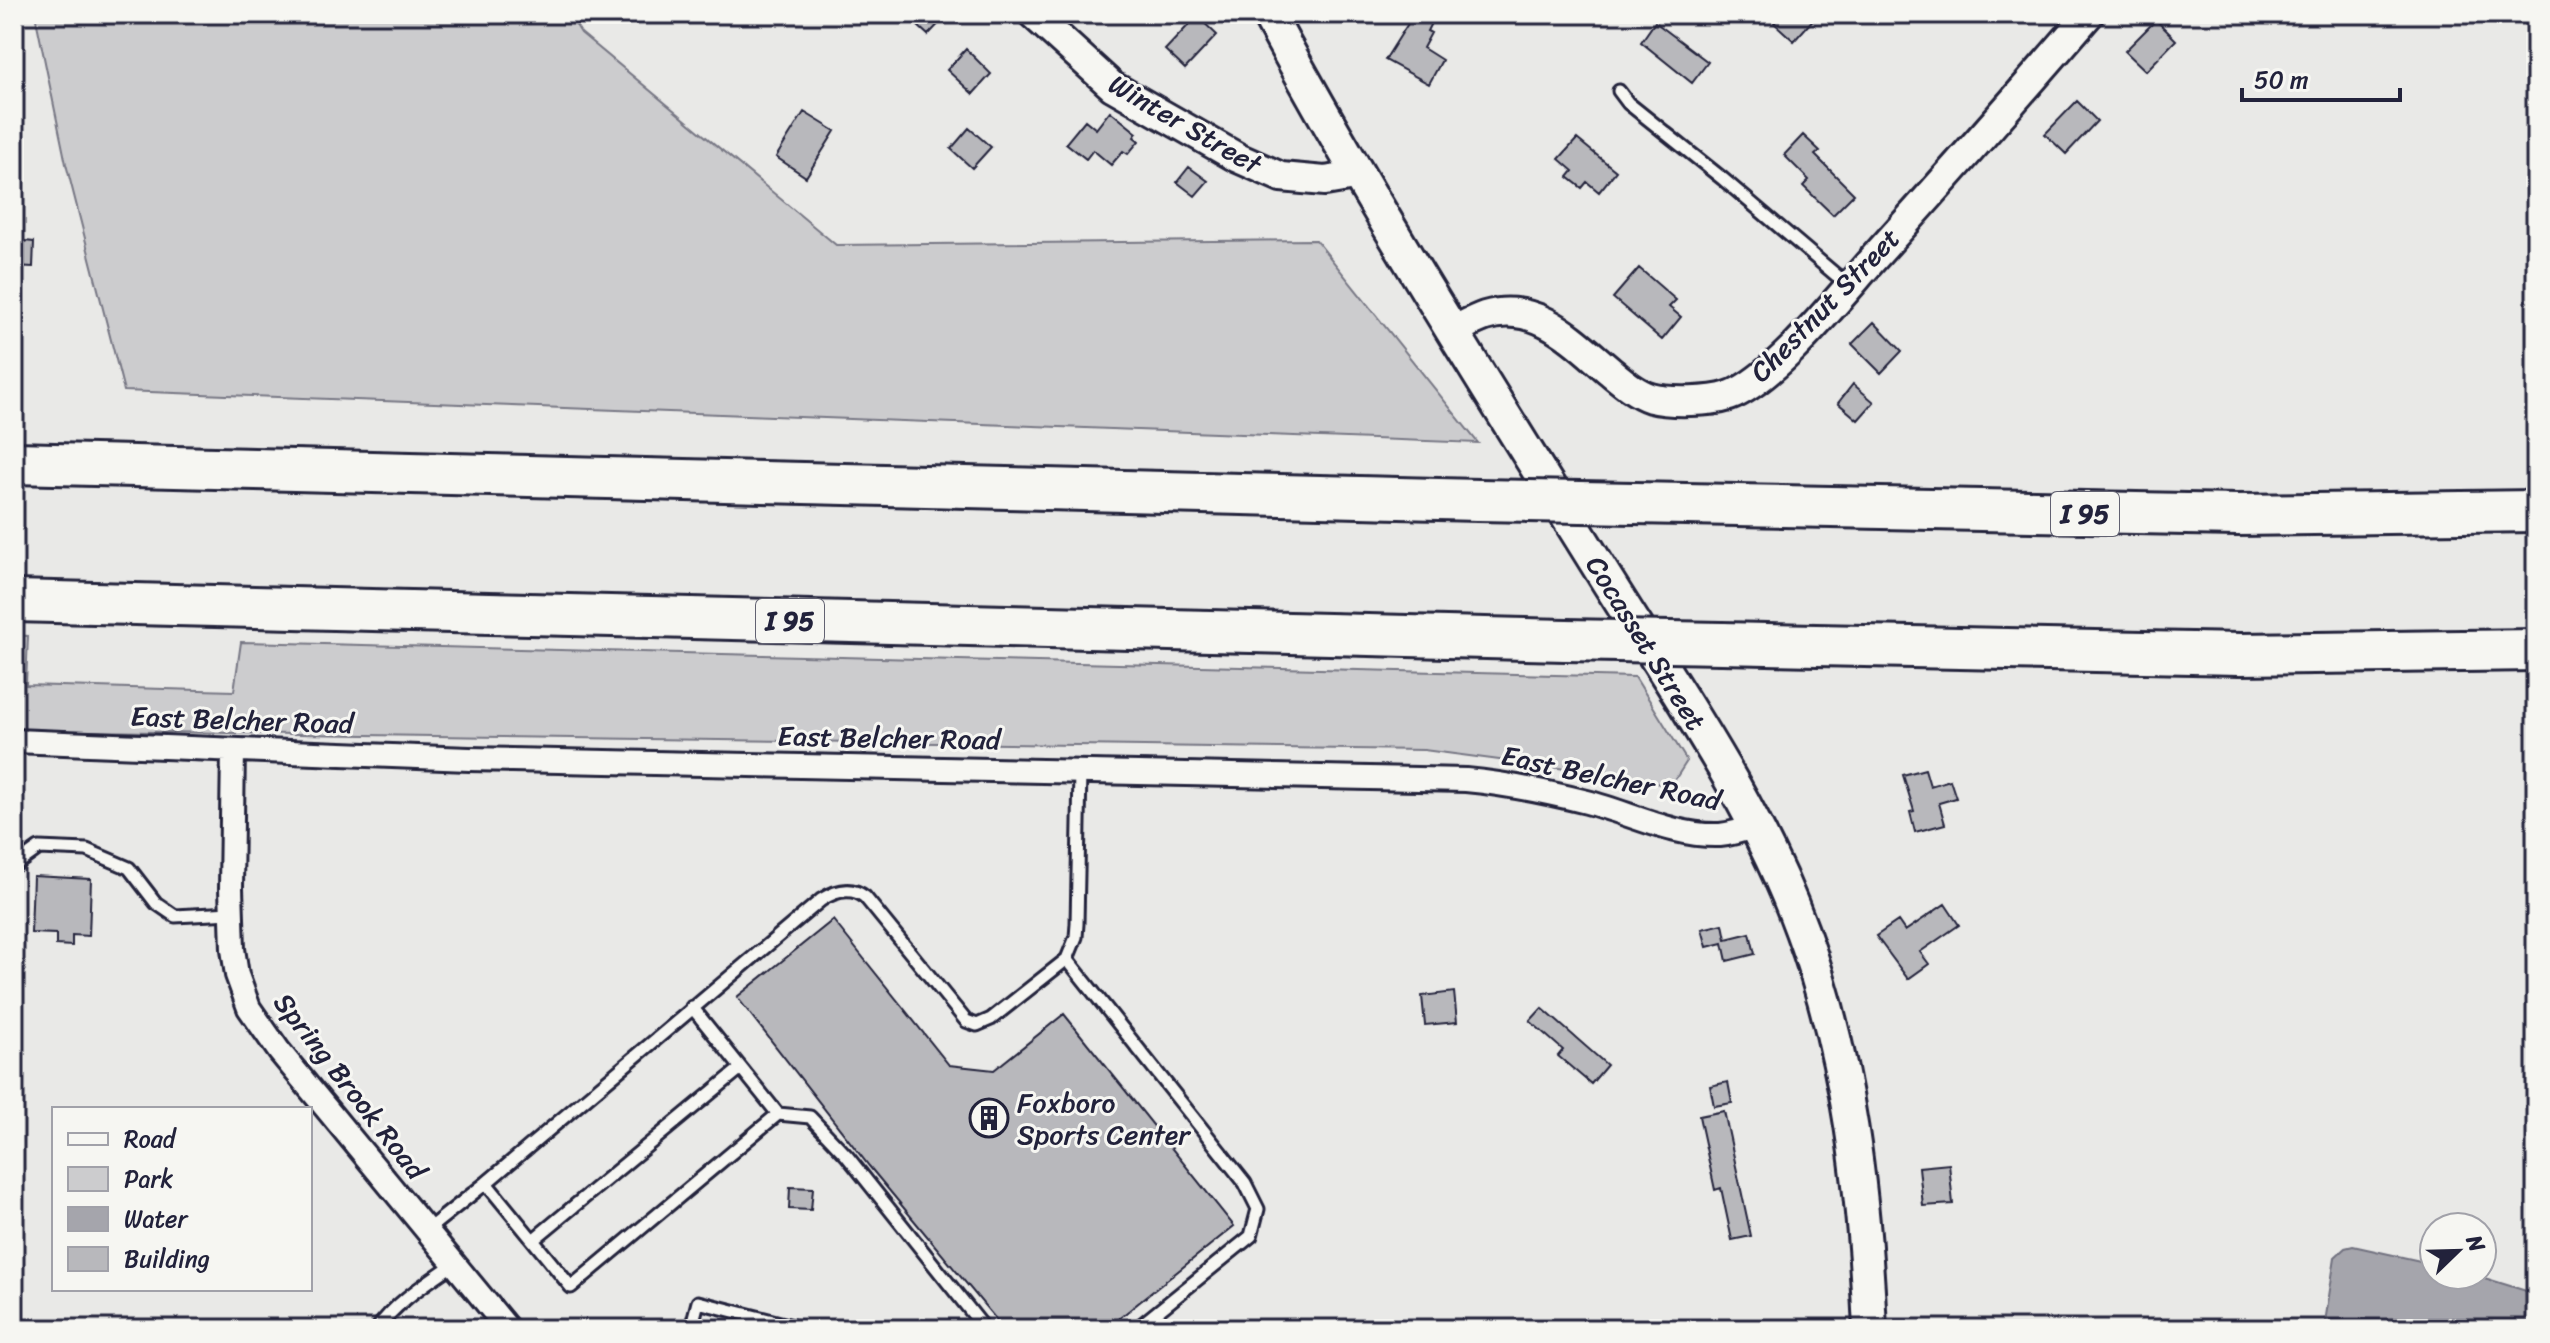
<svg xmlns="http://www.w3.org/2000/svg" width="2550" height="1343" font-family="Sriracha,sans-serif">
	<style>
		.green { fill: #ccccce; stroke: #777784; stroke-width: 2 }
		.water { fill: #a5a5ac; stroke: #71717f; stroke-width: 2 }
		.building { fill: #b8b8bc; stroke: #22223b; stroke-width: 2 }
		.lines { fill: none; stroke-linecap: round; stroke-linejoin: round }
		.service-casing { stroke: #22223b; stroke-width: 17 }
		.minor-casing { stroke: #22223b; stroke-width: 28 }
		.tertiary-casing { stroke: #22223b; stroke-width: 34 }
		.secondary-casing { stroke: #22223b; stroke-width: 38 }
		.motorway-casing { stroke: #22223b; stroke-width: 46 }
		.service { stroke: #f6f6f2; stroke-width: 11 }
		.minor { stroke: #f6f6f2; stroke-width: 22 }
		.tertiary { stroke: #f6f6f2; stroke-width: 28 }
		.secondary { stroke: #f6f6f2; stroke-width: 32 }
		.motorway { stroke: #f6f6f2; stroke-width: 40 }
		.motorway-bridge-casing { stroke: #22223b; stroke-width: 46; stroke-linecap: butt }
		.motorway-bridge { stroke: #f6f6f2; stroke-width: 40 }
		.labels { text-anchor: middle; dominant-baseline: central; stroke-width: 6; stroke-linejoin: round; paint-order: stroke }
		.shield { fill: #f6f6f2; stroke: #626272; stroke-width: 2 }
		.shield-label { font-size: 26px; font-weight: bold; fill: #22223b }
		.street-label { font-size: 28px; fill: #22223b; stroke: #f6f6f2 }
		.poi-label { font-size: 28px; fill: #22223b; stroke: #f6f6f2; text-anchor: start }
	</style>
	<rect width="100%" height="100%" fill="#e9e9e7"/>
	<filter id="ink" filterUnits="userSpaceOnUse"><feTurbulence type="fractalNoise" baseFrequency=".0125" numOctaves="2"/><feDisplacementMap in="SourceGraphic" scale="16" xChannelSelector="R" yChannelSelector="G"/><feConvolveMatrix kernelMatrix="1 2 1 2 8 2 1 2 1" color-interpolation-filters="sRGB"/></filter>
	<g filter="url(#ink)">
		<!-- green -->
		<path class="green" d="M 35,14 L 569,14 L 581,33 L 836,245 L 1316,240 L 1478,443 L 124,391 L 66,164 Z
			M 14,635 L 28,636 L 26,685 L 234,691 L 241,642 L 1635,677 L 1687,761 L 1671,786 L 1611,775 L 1424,750 L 14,730 Z"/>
		<!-- water -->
		<path class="water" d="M 2353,1246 L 2434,1264 L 2434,1275 L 2475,1275 L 2536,1294 L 2536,1329 L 2324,1329 L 2335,1257 L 2345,1248 Z"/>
		<!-- building -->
		<path class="building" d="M 905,14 L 948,14 L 928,35 Z
			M 1414,14 L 1431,23 L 1427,31 L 1431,33 L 1423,48 L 1442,60 L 1429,84 L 1385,60 Z
			M 1783,14 L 1818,14 L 1794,41 L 1774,23 Z
			M 1197,16 L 1217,35 L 1185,69 L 1165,50 Z
			M 2156,20 L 2176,40 L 2146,71 L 2125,51 Z
			M 1655,22 L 1708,62 L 1692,83 L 1641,42 Z
			M 966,49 L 991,74 L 973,94 L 947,70 Z
			M 2077,101 L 2097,121 L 2066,154 L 2045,134 Z
			M 1110,111 L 1137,133 L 1134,137 L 1139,141 L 1128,154 L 1123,151 L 1111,165 L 1093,150 L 1086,159 L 1066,143 L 1085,120 L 1096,129 Z
			M 804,112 L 835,131 L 806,177 L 776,157 Z
			M 969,128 L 991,147 L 972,168 L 951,149 Z
			M 1803,135 L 1820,151 L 1815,155 L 1854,194 L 1833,215 L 1803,186 L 1809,180 L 1784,155 Z
			M 1577,139 L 1616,171 L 1599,192 L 1587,182 L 1582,188 L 1568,177 L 1573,171 L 1559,159 Z
			M 1189,167 L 1208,181 L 1195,196 L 1177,182 Z
			M 14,240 L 34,242 L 33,267 L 14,266 Z
			M 1639,268 L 1676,300 L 1669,307 L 1681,317 L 1662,340 L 1613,298 Z
			M 1874,322 L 1902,351 L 1881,373 L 1852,344 Z
			M 1853,384 L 1874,402 L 1858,420 L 1838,403 Z
			M 1925,769 L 1930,786 L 1950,780 L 1956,798 L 1939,803 L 1945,824 L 1915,832 L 1910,812 L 1914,811 L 1903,775 Z
			M 33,876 L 91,879 L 89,936 L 72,935 L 72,946 L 56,945 L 56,934 L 31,933 Z
			M 1945,904 L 1959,925 L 1920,952 L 1929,964 L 1908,979 L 1876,936 L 1898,921 L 1905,931 Z
			M 833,920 L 949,1065 L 994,1070 L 1064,1014 L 1234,1226 L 1106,1329 L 1004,1329 L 869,1166 L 737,997 Z
			M 1723,924 L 1726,939 L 1750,933 L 1755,954 L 1727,961 L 1723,943 L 1707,947 L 1702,929 Z
			M 1454,992 L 1457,1022 L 1425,1025 L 1422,996 Z
			M 1542,1008 L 1607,1065 L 1591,1084 L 1558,1056 L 1563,1050 L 1530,1021 Z
			M 1728,1082 L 1732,1103 L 1714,1106 L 1710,1086 Z
			M 1724,1111 L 1751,1236 L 1732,1240 L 1721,1188 L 1715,1190 L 1699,1116 Z
			M 1949,1164 L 1953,1204 L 1923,1206 L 1919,1167 Z
			M 790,1187 L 813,1188 L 811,1210 L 789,1209 Z"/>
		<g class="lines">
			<!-- service casing -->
			<g class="service-casing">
				<path id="service" d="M 1619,91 L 1628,103 L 1723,179 L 1849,286
					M 14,866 L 39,848 L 87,850 L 129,868 L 156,903 L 175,916 L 231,913
					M 1067,959 L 1245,1183 L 1258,1209 L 1251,1236 L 1136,1329
					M 778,1114 L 810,1117 L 847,1156 L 985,1329
					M 486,1183 L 571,1287 L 778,1114 L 692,1007
					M 427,1230 L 486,1183 L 821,900 C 835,891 851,886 865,897 L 966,1021 L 977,1025 L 991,1019 L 1067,959 L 1076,937 L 1077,924 L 1080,772
					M 533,1240 L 741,1068
					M 377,1329 C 397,1301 427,1283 455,1263
					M 691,1329 L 698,1302 L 804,1329"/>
			</g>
			<!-- minor casing -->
			<g class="minor-casing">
				<path id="minor" d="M 14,741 L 469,759 L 1466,780 C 1507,784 1547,792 1587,802 C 1630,813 1675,837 1720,835 C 1732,834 1744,830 1756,826
					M 233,750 L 231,888 L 233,949 L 237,975 L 249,1008 L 279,1051 L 508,1329"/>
			</g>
			<!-- tertiary casing -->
			<g class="tertiary-casing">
				<path id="tertiary" d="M 1033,14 L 1112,86 L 1238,158 L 1281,177 L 1325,181 L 1360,175
					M 1452,331 C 1463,326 1474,320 1485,316 C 1537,300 1575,342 1611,372 C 1623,382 1636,393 1651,398 C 1670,403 1711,402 1729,396 C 1774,380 1840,296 1873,259 C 1946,178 2018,96 2089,14"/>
			</g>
			<!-- secondary casing -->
			<g class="secondary-casing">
				<path id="secondary" d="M 1268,14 C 1372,207 1490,392 1605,577 C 1676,691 1756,804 1802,931 C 1849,1058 1864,1194 1870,1329"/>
			</g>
			<!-- motorway casing -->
			<g class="motorway-casing">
				<path id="motorway" d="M 14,463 L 1478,500
					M 1634,503 L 2237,515 L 2536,511
					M 14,601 L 1566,640
					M 1722,643 L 2240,654 L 2536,650"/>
			</g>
			<!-- service -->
			<use href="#service" class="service"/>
			<!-- minor -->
			<use href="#minor" class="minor"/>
			<!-- tertiary -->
			<use href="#tertiary" class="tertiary"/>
			<!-- secondary -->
			<use href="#secondary" class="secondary"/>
			<!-- motorway -->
			<use href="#motorway" class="motorway"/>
			<!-- motorway-bridge casing -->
			<g class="motorway-bridge-casing">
				<path id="motorway-bridge" d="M 1478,500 L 1634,503
					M 1566,640 L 1722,643"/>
			</g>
			<!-- motorway-bridge -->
			<use href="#motorway-bridge" class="motorway-bridge"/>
		</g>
	</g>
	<!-- icons -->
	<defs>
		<g id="building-ring" transform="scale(2)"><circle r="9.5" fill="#f6f6f2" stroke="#22223b" stroke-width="1.5"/><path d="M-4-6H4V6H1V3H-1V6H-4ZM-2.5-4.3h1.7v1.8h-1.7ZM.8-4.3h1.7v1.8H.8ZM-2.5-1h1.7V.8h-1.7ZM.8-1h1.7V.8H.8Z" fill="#22223b"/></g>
	</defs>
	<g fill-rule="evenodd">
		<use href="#building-ring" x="989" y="1118"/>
	</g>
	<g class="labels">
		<!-- shield labels -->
		<g class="shield">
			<rect x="2051" y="492" width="68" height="44" rx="6"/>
			<rect x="756" y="599" width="68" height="44" rx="6"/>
		</g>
		<g class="shield-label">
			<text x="2085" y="514">I 95</text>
			<text x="790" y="621">I 95</text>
		</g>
		<!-- street labels -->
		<g class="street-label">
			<text transform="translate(1185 124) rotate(30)">Winter Street</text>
			<text transform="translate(1825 305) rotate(-46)">Chestnut Street</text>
			<text transform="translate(1646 643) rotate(58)">Cocasset Street</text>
			<text transform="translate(242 720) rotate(2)">East Belcher Road</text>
			<text transform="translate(889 738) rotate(1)">East Belcher Road</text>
			<text transform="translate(1611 778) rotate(12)">East Belcher Road</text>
			<text transform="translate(350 1086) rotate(52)">Spring Brook Road</text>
		</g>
		<!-- poi labels -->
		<g class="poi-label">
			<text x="1017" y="1102">Foxboro<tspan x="1017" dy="32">Sports Center</tspan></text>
		</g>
	</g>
	<!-- margin -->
	<rect width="2550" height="1343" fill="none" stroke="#f6f6f2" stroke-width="48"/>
	<rect x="24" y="24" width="2502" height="1295" fill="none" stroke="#22223b" stroke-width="3" filter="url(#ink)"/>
	<!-- legend -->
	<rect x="52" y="1107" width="260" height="184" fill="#f6f6f2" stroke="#a1a1a9" stroke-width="2"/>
	<rect x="68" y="1133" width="40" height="12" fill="#f6f6f2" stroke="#a1a1a9" stroke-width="2"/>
	<text x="124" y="1147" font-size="24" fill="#22223b">Road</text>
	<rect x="68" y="1167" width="40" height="24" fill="#ccccce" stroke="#a1a1a9" stroke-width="2"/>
	<text x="124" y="1187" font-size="24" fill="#22223b">Park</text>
	<rect x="68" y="1207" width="40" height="24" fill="#a5a5ac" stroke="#a1a1a9" stroke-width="2"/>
	<text x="124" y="1227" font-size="24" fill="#22223b">Water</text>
	<rect x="68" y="1247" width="40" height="24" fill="#b8b8bc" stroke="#a1a1a9" stroke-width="2"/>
	<text x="124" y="1267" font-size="24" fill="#22223b">Building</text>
	<!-- north arrow -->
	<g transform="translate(2458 1251) rotate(67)"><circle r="38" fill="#f6f6f2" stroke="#a1a1a9" stroke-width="2"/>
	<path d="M0-6L14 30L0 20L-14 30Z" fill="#22223b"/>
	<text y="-12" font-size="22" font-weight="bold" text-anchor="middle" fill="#22223b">N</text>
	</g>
	<!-- scale -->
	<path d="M2242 88v12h158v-12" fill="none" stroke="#22223b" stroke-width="4"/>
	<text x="2254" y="88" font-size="24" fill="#22223b" stroke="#f6f6f2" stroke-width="6" paint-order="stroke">50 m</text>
</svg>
